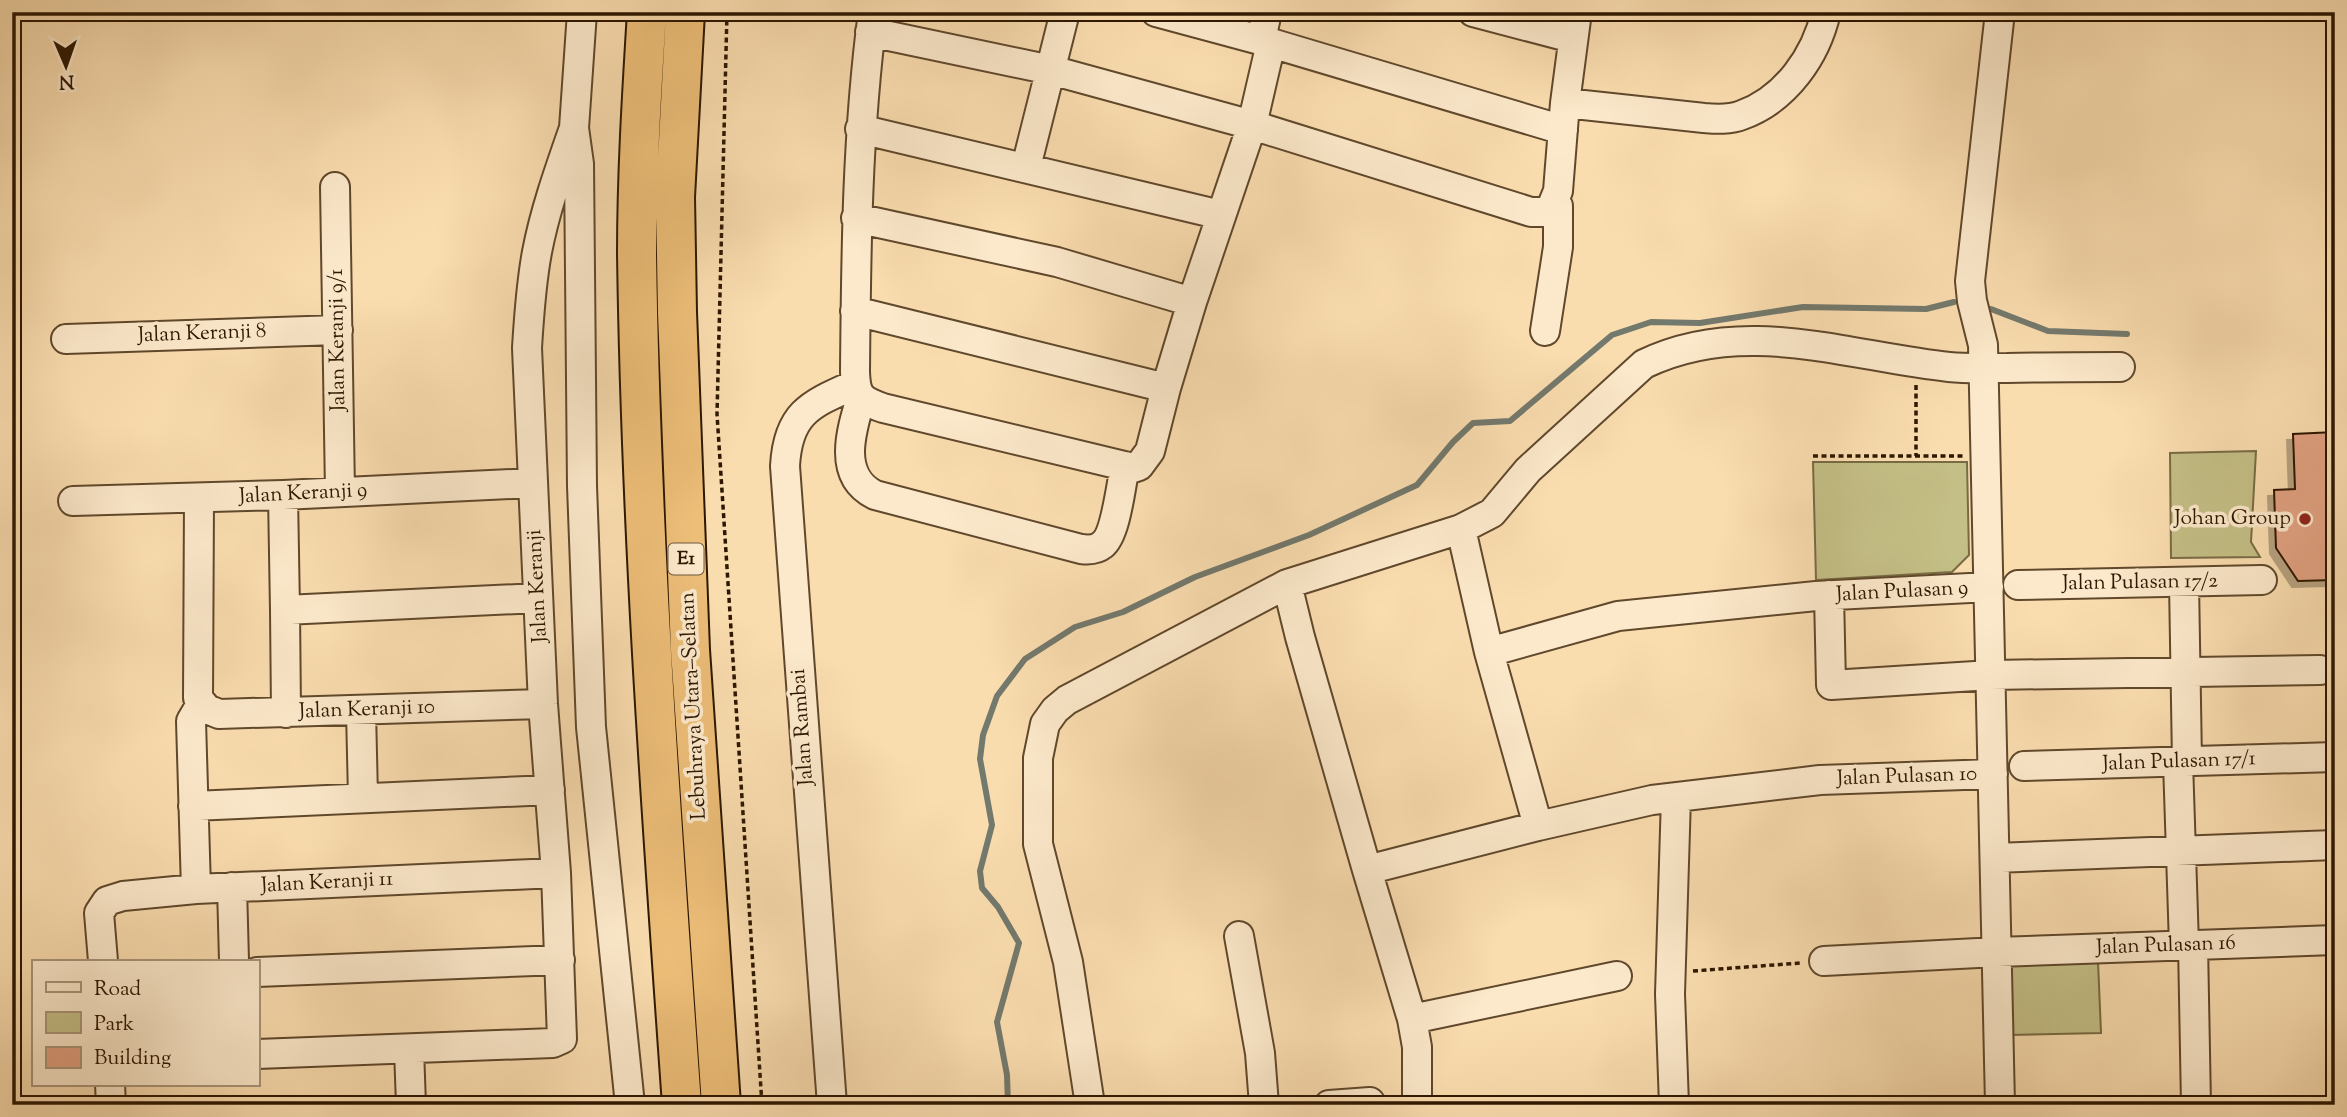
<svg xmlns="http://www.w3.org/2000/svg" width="2347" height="1117" font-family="'Sorts Mill Goudy',serif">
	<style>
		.green { fill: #c4bf86; stroke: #786b44; stroke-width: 2 }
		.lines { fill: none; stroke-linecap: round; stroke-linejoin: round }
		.stream { stroke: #73796d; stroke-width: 6 }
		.building { fill: #e2a282; stroke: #2d1701; stroke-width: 2; filter: url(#shadow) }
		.minor-casing { stroke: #60482c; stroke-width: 32 }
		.highway-casing { stroke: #2d1701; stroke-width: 42 }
		.path { stroke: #2d1701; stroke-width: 3.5; stroke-dasharray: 5 3.5; stroke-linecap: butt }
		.minor { stroke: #fce9cb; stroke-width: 28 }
		.highway { stroke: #edbe78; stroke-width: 38 }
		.poi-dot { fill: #8f2418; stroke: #fce9cb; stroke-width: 2.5 }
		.labels { text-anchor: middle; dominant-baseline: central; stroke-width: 7; stroke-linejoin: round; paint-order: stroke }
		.shield { fill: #fce9cb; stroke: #6b563e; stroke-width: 2 }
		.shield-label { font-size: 19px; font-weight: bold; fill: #2d1701 }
		.street-label { font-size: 21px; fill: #2d1701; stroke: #fce9cb }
		.poi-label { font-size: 21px; fill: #2d1701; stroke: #fce9cb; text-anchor: end }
	</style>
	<defs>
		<filter id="shadow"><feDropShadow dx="-6" dy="6" stdDeviation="0" flood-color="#0004"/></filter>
	</defs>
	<rect width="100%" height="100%" fill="#faddaf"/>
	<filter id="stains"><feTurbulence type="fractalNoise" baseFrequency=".00286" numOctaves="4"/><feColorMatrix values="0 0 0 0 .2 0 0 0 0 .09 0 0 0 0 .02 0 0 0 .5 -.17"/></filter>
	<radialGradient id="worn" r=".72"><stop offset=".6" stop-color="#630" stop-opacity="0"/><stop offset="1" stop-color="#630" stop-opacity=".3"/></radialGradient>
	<!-- green -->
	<path class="green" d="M 2256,451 L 2251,542 L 2260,557 L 2171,558 L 2170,453 Z
		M 1813,462 L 1967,462 L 1969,555 L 1952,572 L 1816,580 Z
		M 2098,961 L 2101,1033 L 2008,1035 L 2006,964 Z"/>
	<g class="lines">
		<!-- stream -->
		<path class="stream" d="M 1991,309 L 2048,331 L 2127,334
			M 1008,1105 L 1007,1075 L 997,1022 L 1019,943 L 998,907 L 982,888 L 980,871 L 992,825 L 980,759 L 983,735 L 997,696 L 1025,659 L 1075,627 L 1123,612 L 1195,577 L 1309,535 L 1417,485 L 1453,442 L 1473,423 L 1510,421 L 1612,335 L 1651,322 L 1700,323 L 1803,307 L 1926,309 L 1954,302"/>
	</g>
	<!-- building -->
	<path class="building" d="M 2335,432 L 2335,580 L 2298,581 L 2276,548 L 2274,490 L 2295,489 L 2293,434 Z"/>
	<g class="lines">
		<!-- minor casing -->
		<g class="minor-casing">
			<path id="minor" d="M 582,12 L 574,128 L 579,164 L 582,486 L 591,727 L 630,1105
				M 873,12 C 857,132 856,252 855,372 C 856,396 860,400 883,408 L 1133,468 L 1139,466 L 1150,451 L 1166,388 L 1192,302 L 1252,125 L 1271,43
				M 1156,12 L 1271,43 L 1563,130
				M 1473,12 L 1572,38
				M 870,32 L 1051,70 L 1252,125 L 1531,212 L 1544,212 L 1551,208 L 1558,191 L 1565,103 L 1577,12
				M 1261,40 L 1267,12
				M 1565,103 L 1704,118 C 1716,119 1730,120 1742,115 C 1786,99 1816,56 1826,12
				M 860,129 L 1221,215
				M 1026,167 L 1065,12
				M 335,187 L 340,492
				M 856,218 L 1057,262 L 1192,302
				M 855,311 L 1166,388
				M 1545,331 L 1558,247 L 1558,206 L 1551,208
				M 66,339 L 338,330
				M 861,398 C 851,431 837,476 875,495 L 1081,549 C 1089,550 1096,550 1102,545 C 1116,535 1121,484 1125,466
				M 283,495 L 285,610
				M 199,498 L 198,698 L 207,709 L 219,714 L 543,704
				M 73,501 L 283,495 L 533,483
				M 1461,529 L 1489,652 L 1538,826
				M 2184,582 L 2187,762
				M 1287,584 L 1300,637 L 1367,870 L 1412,1019 L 1417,1047 L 1417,1105
				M 2018,585 L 2262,580
				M 1829,595 L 1831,685 L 1991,675 L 2320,670
				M 1489,652 L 1618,616 L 1816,596 L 1989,587
				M 361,711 L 363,797
				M 286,713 L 285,610 L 538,598
				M 2178,762 L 2184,945
				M 2024,766 L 2335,757
				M 193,806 L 550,790
				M 1995,858 L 2335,845
				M 1367,870 L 1538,826 L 1652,800 L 1820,780 L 1993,774
				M 232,887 L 234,961
				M 196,889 L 191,721 L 201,704
				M 1239,936 L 1260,1053 L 1264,1105
				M 2193,944 L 2196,1105
				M 103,961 L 99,913 L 107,901 L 123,896 L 196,889 L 556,873
				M 1824,961 L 1997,952 L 2335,940
				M 257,972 L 560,960
				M 1412,1019 L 1617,976
				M 409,1049 L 411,1105
				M 257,1054 L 553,1043 L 562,1039 L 556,873 L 543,704 L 527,348 C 529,315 531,284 537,252 C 545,210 560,168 574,128
				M 110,1084 L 111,1105
				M 832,1105 L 785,466 C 788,412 811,404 856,384
				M 1090,1105 L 1068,962 L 1038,844 L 1038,758 L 1045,724 L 1055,710 L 1067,700 L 1287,584 L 1461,529 L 1492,513 L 1528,470 L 1644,364 C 1743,316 1847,356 1949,367 C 1968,369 1988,368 2007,368 C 2045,367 2082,367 2120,367
				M 1329,1105 L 1370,1102
				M 1674,1105 L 1670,994 L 1676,797
				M 2000,1105 L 1983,345 L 1972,301 L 1970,281 L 2000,12"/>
		</g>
		<!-- highway casing -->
		<g class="highway-casing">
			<path id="highway" d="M 647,12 C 642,93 637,173 637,254 C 641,538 662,821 682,1105
				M 685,12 L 675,197 L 677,312 L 690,650 L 721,1105"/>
		</g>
		<!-- path -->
		<path class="path" d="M 727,12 L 717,414 L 762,1105
			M 1916,385 L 1916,456
			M 1813,456 L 1963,456
			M 1693,971 L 1801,963"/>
		<!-- minor -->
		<use href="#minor" class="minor"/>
		<!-- highway -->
		<use href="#highway" class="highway"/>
	</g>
	<!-- markers -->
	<circle class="poi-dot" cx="2305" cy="519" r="7"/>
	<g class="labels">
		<!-- shield labels -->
		<rect class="shield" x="668.5" y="543.5" width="35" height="31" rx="5"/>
		<g class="shield-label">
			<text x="686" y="559">E1</text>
		</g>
		<!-- street labels -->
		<g class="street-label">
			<text transform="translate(202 334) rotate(-2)">Jalan Keranji 8</text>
			<text transform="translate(338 340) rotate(-91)">Jalan Keranji 9/1</text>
			<text transform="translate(303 494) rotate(-3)">Jalan Keranji 9</text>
			<text transform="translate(2140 583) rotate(-1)">Jalan Pulasan 17/2</text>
			<text transform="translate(538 586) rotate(-93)">Jalan Keranji</text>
			<text transform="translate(1902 592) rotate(-3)">Jalan Pulasan 9</text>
			<text transform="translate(694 706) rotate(-93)">Lebuhraya Utara–Selatan</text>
			<text transform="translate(367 710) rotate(-2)">Jalan Keranji 10</text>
			<text transform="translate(803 727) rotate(-94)">Jalan Rambai</text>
			<text transform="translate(2179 762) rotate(-2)">Jalan Pulasan 17/1</text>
			<text transform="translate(1907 777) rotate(-2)">Jalan Pulasan 10</text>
			<text transform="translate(327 883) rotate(-3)">Jalan Keranji 11</text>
			<text transform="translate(2166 946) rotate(-2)">Jalan Pulasan 16</text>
		</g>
		<!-- poi labels -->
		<g class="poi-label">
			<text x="2291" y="519">Johan Group</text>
		</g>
	</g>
	<!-- margin -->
	<rect width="2347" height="1117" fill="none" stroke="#faddaf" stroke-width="42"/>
	<rect x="14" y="14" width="2319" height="1089" fill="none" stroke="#2d1701" stroke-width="3.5"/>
	<rect x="21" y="21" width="2305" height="1075" fill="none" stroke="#2d1701" stroke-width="2"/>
	<!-- legend -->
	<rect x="32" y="960" width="228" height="126" fill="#fce9cb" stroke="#a9957a" stroke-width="2"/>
	<rect x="46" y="982" width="35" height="10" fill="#fce9cb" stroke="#a9957a" stroke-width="2"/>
	<text x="94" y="995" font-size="21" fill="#2d1701">Road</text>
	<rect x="46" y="1012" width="35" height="21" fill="#c4bf86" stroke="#a9957a" stroke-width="2"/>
	<text x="94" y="1030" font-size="21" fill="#2d1701">Park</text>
	<rect x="46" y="1047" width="35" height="21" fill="#e2a282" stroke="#a9957a" stroke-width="2"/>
	<text x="94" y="1064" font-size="21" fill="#2d1701">Building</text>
	<!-- north arrow -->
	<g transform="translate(66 66) rotate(178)" stroke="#fce9cb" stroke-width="5" paint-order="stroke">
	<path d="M0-5L12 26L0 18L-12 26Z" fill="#2d1701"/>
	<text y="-10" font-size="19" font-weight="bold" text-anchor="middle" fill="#2d1701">N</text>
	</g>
	<rect width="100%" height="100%" filter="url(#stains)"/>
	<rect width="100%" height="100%" fill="url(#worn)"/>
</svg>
